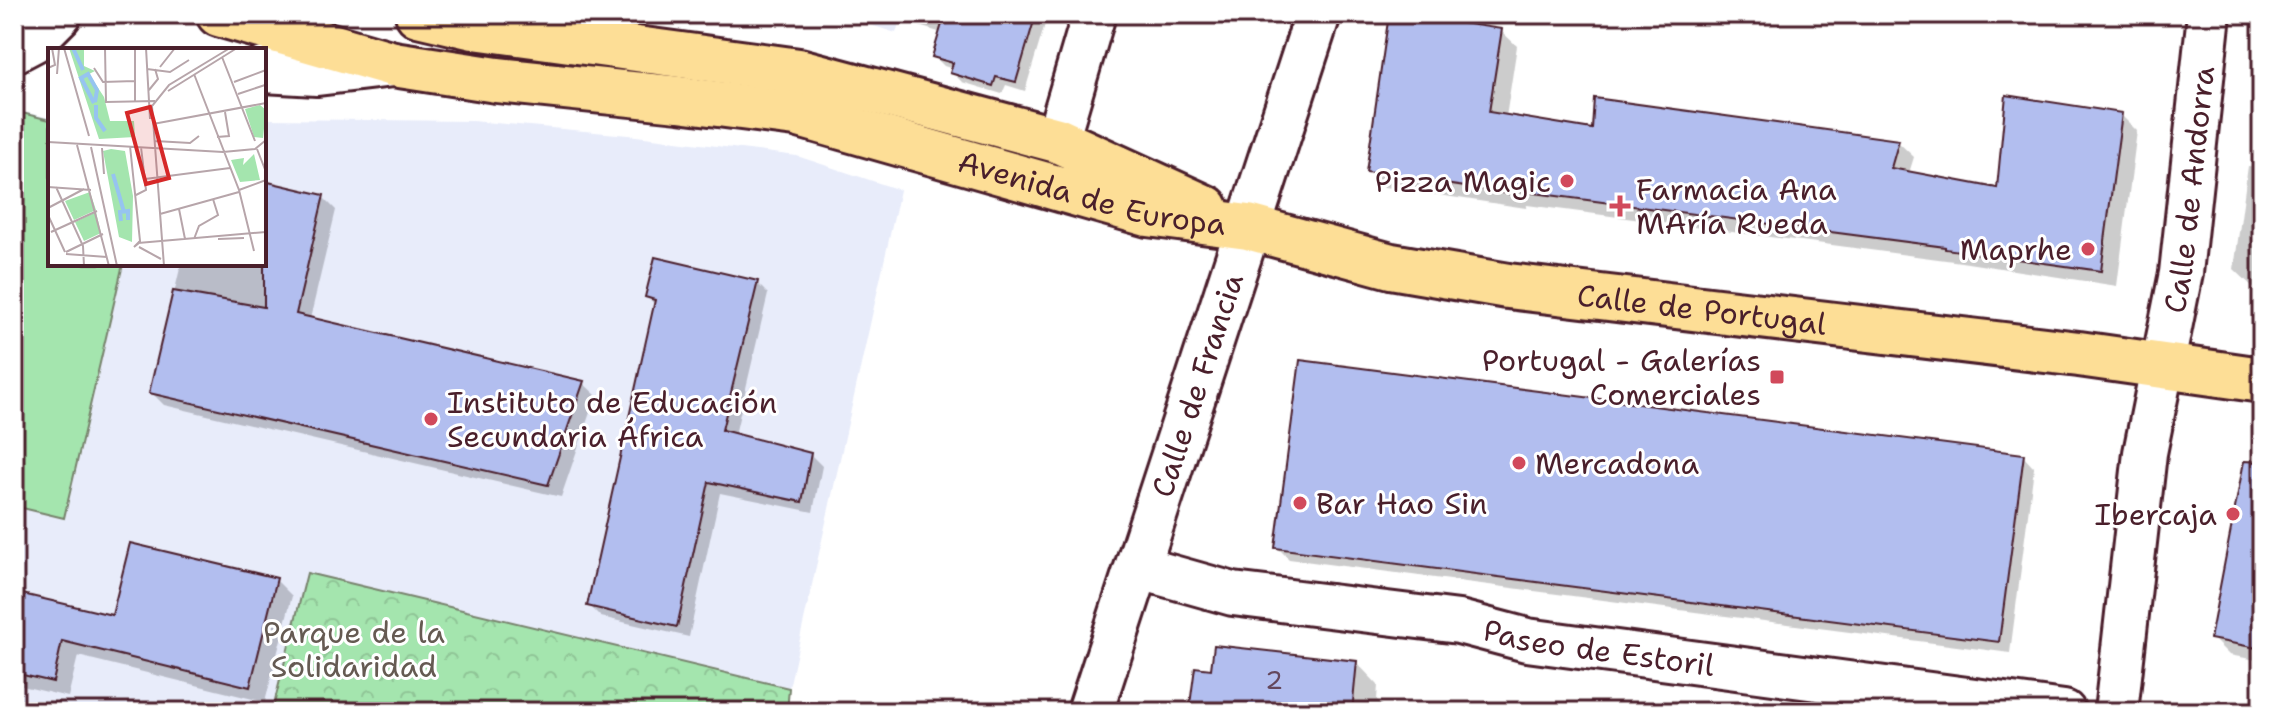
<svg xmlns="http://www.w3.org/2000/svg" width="2276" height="726" font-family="'Shantell Sans',sans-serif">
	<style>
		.built { fill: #e8ecfa }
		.forest { fill: url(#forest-crowns); stroke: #77826c; stroke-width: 2 }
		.pitch { fill: #a4e5ae; stroke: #77826c; stroke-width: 2 }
		.shadow { fill: #0003 }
		.building { fill: #b2beef; stroke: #4a1f2b; stroke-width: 2 }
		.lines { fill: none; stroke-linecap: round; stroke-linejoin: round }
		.minor-casing { stroke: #4a1f2b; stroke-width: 48 }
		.tertiary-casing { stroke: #4a1f2b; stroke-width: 50 }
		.secondary-casing { stroke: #4a1f2b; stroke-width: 50 }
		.primary-casing { stroke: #4a1f2b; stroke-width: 50 }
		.minor { stroke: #fff; stroke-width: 42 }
		.tertiary { stroke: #fff; stroke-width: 44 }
		.secondary { stroke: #fff; stroke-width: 44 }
		.primary { stroke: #fdde96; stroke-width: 44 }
		.poi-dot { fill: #d1495b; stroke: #fff; stroke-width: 3 }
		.labels { text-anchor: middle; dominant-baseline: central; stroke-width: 6; stroke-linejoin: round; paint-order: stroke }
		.number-label { font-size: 26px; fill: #64475c }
		.poi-label { font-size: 30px; fill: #4a1f2b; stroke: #fff; text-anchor: end }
		.street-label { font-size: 30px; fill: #4a1f2b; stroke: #fff }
		.park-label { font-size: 30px; fill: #655a52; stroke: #fff }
		.inset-river { fill: none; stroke: #96c4f0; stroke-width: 4 }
		.inset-road { fill: none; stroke: #b7a5aa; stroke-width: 2 }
		.view { fill: #d62828; fill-opacity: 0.15; stroke: #d62828; stroke-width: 4 }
		.inset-edge { fill: none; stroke: #4a1f2b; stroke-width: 4 }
	</style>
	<defs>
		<pattern id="forest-crowns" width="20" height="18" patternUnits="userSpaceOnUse" patternTransform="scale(2)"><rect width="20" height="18" fill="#a4e5ae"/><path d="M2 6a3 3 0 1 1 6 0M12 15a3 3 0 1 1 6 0" fill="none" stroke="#8fc496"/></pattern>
	</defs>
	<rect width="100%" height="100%" fill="#fff"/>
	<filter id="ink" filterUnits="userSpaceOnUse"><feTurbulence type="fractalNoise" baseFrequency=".0125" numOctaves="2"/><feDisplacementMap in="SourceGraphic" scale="16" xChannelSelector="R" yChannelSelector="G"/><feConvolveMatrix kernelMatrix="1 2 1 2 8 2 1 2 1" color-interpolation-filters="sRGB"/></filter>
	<g filter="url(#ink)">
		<!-- built -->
		<path class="built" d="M 836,14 L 902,14 L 896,33 Z
			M 14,110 L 50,118 L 50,264 L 264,264 L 264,119 L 473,121 L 628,135 L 797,156 L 900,190 L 789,688 L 307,573 L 272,712 L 14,712 Z"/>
		<!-- forest -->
		<path class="forest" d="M 307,573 L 789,688 L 787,712 L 272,712 Z"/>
		<!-- pitch -->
		<path class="pitch" d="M 14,111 L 50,120 L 50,264 L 123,264 L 64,518 L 14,506 Z"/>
		<!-- shadow -->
		<path class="shadow" d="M 879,14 L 1048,14 L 1025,91 L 1006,85 L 1002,94 L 962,82 L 952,72 L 953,69 L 944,66 L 935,57 L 942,33 Z
			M 1501,31 L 1517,46 L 1506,117 L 1594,132 L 1898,142 L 1914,157 L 1909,173 L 1999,190 L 2121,115 L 2137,131 L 2117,286 L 1961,262 L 1527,205 L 1526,208 L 1384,187 L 1368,171 Z
			M 2248,166 L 2262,167 L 2262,292 L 2257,291 L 2234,269 Z
			M 264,183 L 323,197 L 336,210 L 310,319 L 583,383 L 596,395 L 561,497 L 164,405 L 151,392 L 181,264 L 264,264 Z
			M 757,283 L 768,294 L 735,435 L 810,454 L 822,466 L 813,512 L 720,493 L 689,637 L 601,617 L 589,605 L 656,305 L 647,297 Z
			M 2023,456 L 2034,468 L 2010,653 L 1289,559 L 1277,547 Z
			M 2262,504 L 2262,661 L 2229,655 L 2213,639 Z
			M 276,580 L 292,596 L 265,702 L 78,656 L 68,697 L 14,684 L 14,595 L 113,618 Z
			M 1356,662 L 1378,685 L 1377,700 L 1389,712 L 1191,712 L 1213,671 Z"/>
		<!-- building -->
		<path class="building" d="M 945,14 L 1036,14 L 1016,82 L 996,77 L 993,86 L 950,73 L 953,63 L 932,57 Z
			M 1389,14 L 1402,14 L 1502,29 L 1489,112 L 1592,129 L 1594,98 L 1899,140 L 1891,168 L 1997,188 L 2006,95 L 2122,113 L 2101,271 L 1945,249 L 1945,247 L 1511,190 L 1511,194 L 1366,172 Z
			M 264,181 L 324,195 L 296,314 L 584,381 L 548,485 L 149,393 L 173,291 L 264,307 Z
			M 655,257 L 758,281 L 722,430 L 811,453 L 802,502 L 709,482 L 677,627 L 587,606 L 655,300 L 645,297 Z
			M 1300,360 L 2024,454 L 1999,642 L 1275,548 Z
			M 2244,461 L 2262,462 L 2262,649 L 2210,639 Z
			M 130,543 L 277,578 L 250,687 L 62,641 L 53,682 L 14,673 L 14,592 L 112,615 Z
			M 1214,645 L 1357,661 L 1352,712 L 1189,712 L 1195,667 L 1211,669 Z"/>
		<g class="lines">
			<!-- minor casing -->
			<g class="minor-casing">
				<g id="minor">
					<path d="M 1057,140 L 1094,14"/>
					<path id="s1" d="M 1137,567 L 1233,594 L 1459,622 L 1527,640 L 2064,712"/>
					<path id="s2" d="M 2116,712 L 2145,453 L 2181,273 L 2209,14"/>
				</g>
			</g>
			<!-- tertiary casing -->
			<g class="tertiary-casing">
				<path id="tertiary" d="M 14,50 L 33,40 L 59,14
					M 264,70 L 317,73 L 393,64"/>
			</g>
			<!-- secondary casing -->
			<g class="secondary-casing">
				<g id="secondary">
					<path id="s3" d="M 1090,712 L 1318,14"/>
				</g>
			</g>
			<!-- primary casing -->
			<g class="primary-casing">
				<g id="primary">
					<path id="s4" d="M 219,14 L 393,64 L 497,80 L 679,99 L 796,114 L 1148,214 L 1248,227 L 1391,266 L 1508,286 L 2079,354 L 2262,380"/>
					<path d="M 418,14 L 474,27 L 799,71 L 1057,140 L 1206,208"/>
				</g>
			</g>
			<!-- minor -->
			<use href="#minor" class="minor"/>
			<!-- tertiary -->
			<use href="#tertiary" class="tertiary"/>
			<!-- secondary -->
			<use href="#secondary" class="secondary"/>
			<!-- primary -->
			<use href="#primary" class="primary"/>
		</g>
	</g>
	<!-- markers -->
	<g class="poi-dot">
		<circle cx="1567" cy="181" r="8"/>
		<path d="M1616 194h8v8h8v8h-8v8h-8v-8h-8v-8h8z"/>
		<circle cx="2088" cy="249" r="8"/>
		<rect x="1769" y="369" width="16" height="16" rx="4"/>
		<circle cx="431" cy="419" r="8"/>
		<circle cx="1519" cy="463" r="8"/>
		<circle cx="1300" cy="503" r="8"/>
		<circle cx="2233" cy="514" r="8"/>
	</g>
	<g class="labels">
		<!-- number labels -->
		<g class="number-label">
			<text x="1274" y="679">2</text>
		</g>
		<!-- poi labels -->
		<g class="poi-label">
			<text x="1551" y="181">Pizza Magic</text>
			<text x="1636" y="189" text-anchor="start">Farmacia Ana<tspan x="1636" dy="34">MAría Rueda</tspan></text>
			<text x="2072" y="249">Maprhe</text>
			<text x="1761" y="360">Portugal - Galerías<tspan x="1761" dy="34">Comerciales</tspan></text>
			<text x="447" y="402" text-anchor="start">Instituto de Educación<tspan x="447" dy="34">Secundaria África</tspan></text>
			<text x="1535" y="463" text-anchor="start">Mercadona</text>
			<text x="1316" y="503" text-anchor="start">Bar Hao Sin</text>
			<text x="2217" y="514">Ibercaja</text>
		</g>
		<!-- street labels -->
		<g class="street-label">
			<text stroke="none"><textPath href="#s2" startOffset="528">Calle de Andorra</textPath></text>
			<text stroke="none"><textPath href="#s4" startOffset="894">Avenida de Europa</textPath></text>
			<text stroke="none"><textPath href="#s4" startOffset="1516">Calle de Portugal</textPath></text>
			<text stroke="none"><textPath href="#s3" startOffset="344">Calle de Francia</textPath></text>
			<text stroke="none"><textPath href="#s1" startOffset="470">Paseo de Estoril</textPath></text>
		</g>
		<!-- park labels -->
		<g class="park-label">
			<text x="354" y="632">Parque de la<tspan x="354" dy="34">Solidaridad</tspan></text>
		</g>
	</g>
	<!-- overview -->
	<g transform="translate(48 48)">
		<rect width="218" height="218" fill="#fff"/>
		<path d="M 21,0 L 36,0 L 36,18 L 47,23 L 41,26 L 56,49 L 62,73 L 86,73 L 87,89 L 51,91 ZM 212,57 L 218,62 L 215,90 L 206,89 L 197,61 ZM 63,101 L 77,103 L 85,148 L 84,194 L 71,189 L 55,103 ZM 206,106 L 212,132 L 192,134 L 183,112 L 196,110 L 195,117 Z" fill="#a4e5ae"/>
		<path d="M 42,144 L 48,162 L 26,172 L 17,153 ZM 48,164 L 53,185 L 36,193 L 27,174 Z" fill="#a4e5ae"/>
		<path class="inset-river" d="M 25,0 L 35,22M 46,55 L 33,30 L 40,26 L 49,42 L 47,54M 48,57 L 48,70 L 57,83M 65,126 L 76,164M 73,173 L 72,164 L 80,163 L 80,172"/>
		<path class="inset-road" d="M 16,0 L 41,88M 57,0 L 58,54 L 107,53M 87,0 L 87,54M 98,0 L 102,71M 174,9 L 207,93M 112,19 L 127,0M 0,20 L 7,17 L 4,0M 46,20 L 55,34 L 87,33M 99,21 L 122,24 L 141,12M 9,26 L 11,0M 146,26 L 191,142 L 206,203M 186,34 L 218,22M 101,42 L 110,31 L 107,21M 120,43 L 189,0M 190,46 L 217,37M 105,76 L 218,55M 169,89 L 181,88 L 177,64M 107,93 L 142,95 L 151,88M 0,94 L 175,104 L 207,101 L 218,92M 29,97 L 61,218M 82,98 L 92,193 L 86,199 L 91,195M 43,99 L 69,218M 54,100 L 56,126M 209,101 L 218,124M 97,131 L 182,120M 0,139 L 43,142M 8,139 L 35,198 L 36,218M 191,142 L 218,132M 88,147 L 98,142 L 93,99M 0,160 L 36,141M 131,161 L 137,191M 112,166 L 191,144M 0,167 L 17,204M 3,184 L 49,163M 146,191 L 151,178 L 170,167 L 165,151M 170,191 L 196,190M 90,195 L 218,184M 91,199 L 113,211M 18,204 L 55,186M 18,206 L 59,209M 116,218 L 104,58 L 121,37 L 182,0"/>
		<path class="view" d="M 102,59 L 121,130 L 98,136 L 79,65 Z"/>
		<rect width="218" height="218" class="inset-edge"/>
	</g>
	<!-- margin -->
	<rect width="2276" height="726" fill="none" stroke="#fff" stroke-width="48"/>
	<rect x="24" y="24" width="2228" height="678" fill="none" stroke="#4a1f2b" stroke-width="3" filter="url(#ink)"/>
</svg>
